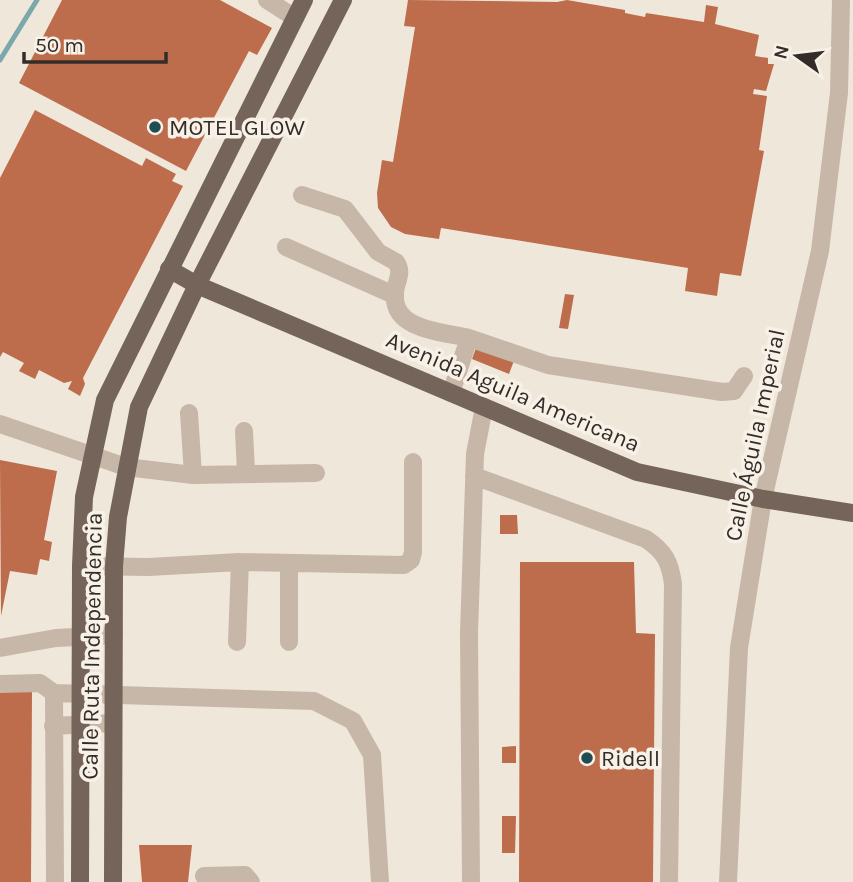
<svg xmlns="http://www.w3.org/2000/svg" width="853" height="882" font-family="Karla,sans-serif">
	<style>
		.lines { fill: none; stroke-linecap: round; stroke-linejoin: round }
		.stream { stroke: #7ca7ab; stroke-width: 5 }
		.building { fill: #bd6c4c }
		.minor { stroke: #c7b7a8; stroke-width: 18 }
		.major { stroke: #75645a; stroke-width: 18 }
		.poi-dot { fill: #204d53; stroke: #f8f1e7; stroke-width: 2.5 }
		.labels { text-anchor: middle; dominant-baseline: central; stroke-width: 7; stroke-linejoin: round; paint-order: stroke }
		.poi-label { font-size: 23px; fill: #342c28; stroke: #f8f1e7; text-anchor: start }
		.street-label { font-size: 23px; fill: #342c28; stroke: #f8f1e7 }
	</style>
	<rect width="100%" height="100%" fill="#f0e7db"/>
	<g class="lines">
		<!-- stream -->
		<path class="stream" d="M 0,60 L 37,0"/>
	</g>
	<!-- building -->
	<path class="building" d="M 62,0 L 220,0 L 272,28 L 257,55 L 249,51 L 186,171 L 19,83 Z
		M 408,0 L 557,2 L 567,0 L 625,10 L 625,13 L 645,17 L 646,13 L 704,22 L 706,5 L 718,7 L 715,24 L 759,35 L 755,56 L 768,58 L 768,64 L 774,64 L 766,91 L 754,89 L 753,94 L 767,96 L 759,150 L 764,151 L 741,276 L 720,273 L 717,296 L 685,291 L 688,268 L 441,228 L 439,239 L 405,234 L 391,227 L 378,208 L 377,193 L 382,160 L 393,162 L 415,27 L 404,26 Z
		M 35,110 L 142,166 L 146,158 L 176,174 L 172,181 L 183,186 L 83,378 L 85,384 L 80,396 L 68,389 L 72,381 L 64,383 L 39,370 L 35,379 L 19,371 L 24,363 L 3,352 L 0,357 L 0,178 Z
		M 565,294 L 574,295 L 568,329 L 559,328 Z
		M 476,348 L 515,358 L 509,374 L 472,359 Z
		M 0,460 L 57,471 L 44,540 L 52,542 L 49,561 L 40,559 L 37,575 L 10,571 L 1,616 Z
		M 500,515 L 517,515 L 518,534 L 500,534 Z
		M 520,562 L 634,562 L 636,633 L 655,634 L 653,882 L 519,882 Z
		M 0,692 L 32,692 L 31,882 L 0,882 Z
		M 516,746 L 516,763 L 502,763 L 502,747 Z
		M 502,816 L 516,816 L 515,853 L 502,853 Z
		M 139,845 L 192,845 L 188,882 L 142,882 Z"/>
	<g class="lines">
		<!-- minor -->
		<path class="minor" d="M 267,0 L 295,18
			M 302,195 L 345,209 L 378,252 L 396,262 C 404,274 395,281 395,294 C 392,330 443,332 469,338
			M 286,247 L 394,295
			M 451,393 L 469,338 L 548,365 L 722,392 L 734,391 L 744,376
			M 189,413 L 193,475
			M 0,424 L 126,467 L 193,475 L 316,473
			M 244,431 L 246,472
			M 474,476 L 646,539 C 665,552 670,562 673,584 L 669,882
			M 81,566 L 148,567 L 240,562 L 404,565 L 411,560 L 413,552 L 413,462
			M 237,642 L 240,562
			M 289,642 L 289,563
			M 0,648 L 56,638 L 114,635
			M 0,684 L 40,683 L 54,693 L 55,882
			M 54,693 L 314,701 L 353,721 L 372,755 L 380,882
			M 53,726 L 113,723
			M 204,876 L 245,875 L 251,882
			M 471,882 L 469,633 L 475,454 L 484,407
			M 728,882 L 739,648 L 763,499 L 820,251 L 839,93 L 841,0"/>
		<!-- major -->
		<path class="major" d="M 169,269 L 197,285 L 637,472 L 763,499 L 853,513
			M 80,882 L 81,566 L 84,497 L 105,400 L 304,0
			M 113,882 L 114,566 L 118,517 L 139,407 L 197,285 L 343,0"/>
	</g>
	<!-- markers -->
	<g class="poi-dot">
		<circle cx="155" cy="127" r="7"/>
		<circle cx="587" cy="758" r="7"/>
	</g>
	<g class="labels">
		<!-- poi labels -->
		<g class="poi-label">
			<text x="169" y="127">MOTEL GLOW</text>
			<text x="601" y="758">Ridell</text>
		</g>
		<!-- street labels -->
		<g class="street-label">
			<text transform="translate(513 392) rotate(23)">Avenida Aguila Americana</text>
			<text transform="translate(755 435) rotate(-78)">Calle Águila Imperial</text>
			<text transform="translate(92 646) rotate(-89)">Calle Ruta Independencia</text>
		</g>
	</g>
	<!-- north arrow -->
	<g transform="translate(797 56) rotate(284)" stroke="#f8f1e7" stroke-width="5" paint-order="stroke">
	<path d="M0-5L12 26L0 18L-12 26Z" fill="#342c28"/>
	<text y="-10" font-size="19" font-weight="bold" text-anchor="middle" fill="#342c28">N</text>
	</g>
	<!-- scale -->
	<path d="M24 52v10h142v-10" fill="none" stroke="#342c28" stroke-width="3.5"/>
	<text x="35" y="52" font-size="21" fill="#342c28" stroke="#f8f1e7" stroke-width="5" paint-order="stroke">50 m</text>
</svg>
